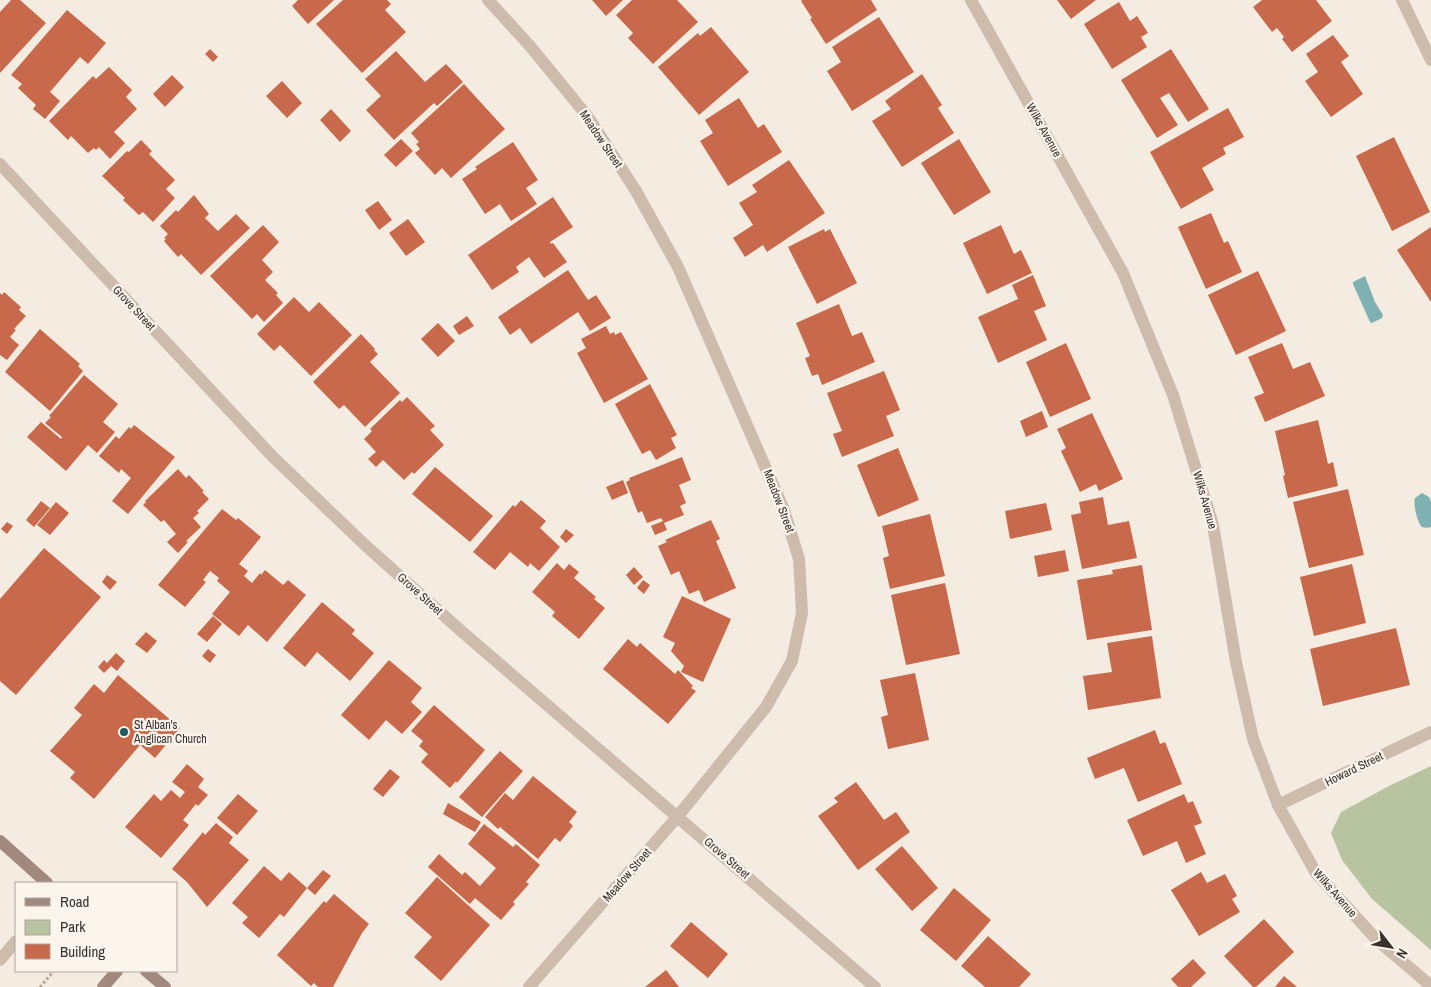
<svg xmlns="http://www.w3.org/2000/svg" width="1431" height="987" font-family="'Archivo Narrow',sans-serif">
	<style>
		.green { fill: #b8c4a0 }
		.water { fill: #7fb0b2 }
		.building { fill: #c8694b }
		.lines { fill: none; stroke-linecap: round; stroke-linejoin: round }
		.path { stroke: #b9a596; stroke-width: 3; stroke-dasharray: 2.5 2.5; stroke-linecap: butt }
		.lane { stroke: #cdbbac; stroke-width: 12 }
		.street { stroke: #cdbbac; stroke-width: 12 }
		.secondary { stroke: #a18a7d; stroke-width: 12 }
		.poi-dot { fill: #1f5a5e; stroke: #fbf5ee; stroke-width: 2 }
		.labels { text-anchor: middle; dominant-baseline: central; stroke-width: 4.5; stroke-linejoin: round; paint-order: stroke }
		.street-label { font-size: 12px; fill: #3b302b; stroke: #fbf5ee }
		.poi-label { font-size: 12px; fill: #3b302b; stroke: #fbf5ee; text-anchor: start }
	</style>
	<rect width="100%" height="100%" fill="#f4ebe1"/>
	<!-- green -->
	<path class="green" d="M 1431,766 L 1431,950 L 1372,899 L 1342,860 L 1331,833 L 1341,812 L 1389,786 Z"/>
	<!-- water -->
	<path class="water" d="M 1365,276 L 1375,302 L 1383,315 L 1382,318 L 1372,323 L 1370,322 L 1353,284 L 1353,282 Z
		M 1422,493 L 1429,497 L 1431,502 L 1431,527 C 1428,528 1425,528 1422,527 C 1417,523 1413,503 1415,498 Z"/>
	<!-- building -->
	<path class="building" d="M 11,0 L 20,0 L 46,23 L 0,73 L 0,12 Z
		M 298,0 L 334,0 L 308,24 L 292,6 Z
		M 343,0 L 387,0 L 391,4 L 385,10 L 406,32 L 362,73 L 316,24 Z
		M 592,0 L 623,0 L 606,16 Z
		M 632,0 L 677,0 L 698,22 L 653,64 L 628,38 L 633,33 L 616,15 Z
		M 802,0 L 871,0 L 877,10 L 826,44 L 810,19 L 812,18 L 801,1 Z
		M 1057,0 L 1096,0 L 1071,19 Z
		M 1262,0 L 1316,0 L 1332,21 L 1292,52 L 1282,39 L 1284,37 L 1277,28 L 1272,32 L 1253,7 Z
		M 1119,2 L 1130,21 L 1137,16 L 1148,33 L 1141,37 L 1147,47 L 1112,69 L 1084,24 Z
		M 67,10 L 106,43 L 88,64 L 80,57 L 50,92 L 60,101 L 45,119 L 33,109 L 36,105 L 18,88 L 22,84 L 11,75 Z
		M 879,17 L 914,72 L 852,111 L 827,71 L 841,62 L 832,47 Z
		M 711,27 L 749,72 L 699,115 L 658,67 L 698,33 L 700,36 Z
		M 1333,35 L 1349,56 L 1341,62 L 1363,94 L 1331,117 L 1305,81 L 1318,72 L 1306,54 Z
		M 210,49 L 218,57 L 213,62 L 205,54 Z
		M 1171,49 L 1209,109 L 1188,122 L 1169,93 L 1160,98 L 1178,125 L 1157,138 L 1121,80 Z
		M 396,51 L 425,82 L 446,64 L 463,82 L 437,106 L 434,103 L 394,140 L 366,110 L 381,96 L 365,79 Z
		M 109,67 L 132,90 L 126,97 L 137,109 L 114,132 L 125,143 L 110,159 L 99,147 L 96,150 L 94,148 L 88,153 L 71,136 L 68,140 L 49,121 L 93,76 L 96,79 Z
		M 922,74 L 942,105 L 938,108 L 954,133 L 902,167 L 872,121 L 891,109 L 885,101 Z
		M 172,75 L 184,87 L 165,107 L 153,94 Z
		M 282,81 L 302,103 L 287,118 L 266,96 Z
		M 464,84 L 505,129 L 451,178 L 442,168 L 435,175 L 415,153 L 420,149 L 416,144 L 419,142 L 411,133 Z
		M 739,98 L 758,128 L 764,124 L 782,152 L 728,186 L 700,141 L 713,133 L 705,120 Z
		M 1228,108 L 1244,137 L 1223,148 L 1226,154 L 1202,168 L 1214,190 L 1181,209 L 1150,152 Z
		M 331,109 L 351,131 L 340,142 L 320,120 Z
		M 1394,137 L 1430,212 L 1392,231 L 1356,156 Z
		M 401,139 L 413,151 L 396,167 L 384,155 Z
		M 959,139 L 991,192 L 954,215 L 921,163 Z
		M 141,140 L 152,151 L 149,154 L 175,180 L 166,189 L 175,198 L 153,222 L 143,212 L 139,215 L 123,200 L 125,198 L 102,176 L 127,151 L 129,152 Z
		M 513,142 L 538,180 L 526,188 L 537,204 L 511,221 L 500,204 L 485,214 L 462,179 L 477,169 L 475,167 Z
		M 789,160 L 825,213 L 767,252 L 763,245 L 745,257 L 733,238 L 753,225 L 739,203 L 757,192 L 752,185 Z
		M 194,195 L 209,214 L 205,218 L 218,231 L 236,214 L 250,228 L 201,275 L 181,254 L 178,257 L 164,241 L 166,239 L 164,238 L 168,234 L 160,226 L 176,210 L 178,212 Z
		M 553,197 L 573,227 L 550,242 L 551,244 L 553,243 L 567,262 L 544,278 L 529,257 L 516,267 L 519,272 L 492,290 L 468,255 Z
		M 378,201 L 392,220 L 379,230 L 365,210 Z
		M 1211,213 L 1224,243 L 1228,241 L 1242,272 L 1206,289 L 1178,227 Z
		M 408,219 L 425,242 L 406,256 L 389,233 Z
		M 263,225 L 279,242 L 262,260 L 273,272 L 265,280 L 278,293 L 276,295 L 283,303 L 264,322 L 257,314 L 252,319 L 210,276 Z
		M 1001,225 L 1014,254 L 1021,250 L 1032,273 L 987,294 L 963,243 Z
		M 1431,227 L 1431,302 L 1397,250 Z
		M 824,229 L 825,232 L 830,229 L 857,283 L 817,304 L 788,247 Z
		M 568,270 L 588,300 L 596,295 L 611,318 L 590,331 L 578,312 L 531,344 L 520,328 L 510,335 L 498,317 Z
		M 1258,271 L 1286,331 L 1236,355 L 1208,295 Z
		M 1033,275 L 1046,306 L 1034,311 L 1047,340 L 998,363 L 978,317 L 1018,299 L 1012,285 Z
		M 4,292 L 21,307 L 19,310 L 26,316 L 14,329 L 16,330 L 10,337 L 19,345 L 7,360 L 0,355 L 0,293 L 2,295 Z
		M 294,297 L 309,312 L 319,302 L 352,335 L 311,376 L 280,345 L 274,351 L 257,334 Z
		M 839,304 L 852,336 L 862,332 L 875,362 L 822,385 L 818,374 L 812,376 L 805,358 L 810,356 L 796,323 Z
		M 467,316 L 474,326 L 459,335 L 453,326 Z
		M 438,323 L 455,341 L 438,357 L 421,339 Z
		M 606,326 L 610,334 L 614,332 L 615,335 L 621,332 L 648,379 L 604,403 L 577,353 L 586,348 L 581,339 Z
		M 40,329 L 80,364 L 78,366 L 83,371 L 50,411 L 5,372 Z
		M 361,334 L 375,349 L 374,350 L 378,354 L 370,362 L 400,393 L 365,427 L 344,405 L 339,409 L 313,382 Z
		M 1066,343 L 1091,399 L 1050,417 L 1026,362 Z
		M 1282,343 L 1293,369 L 1310,362 L 1325,396 L 1265,422 L 1254,397 L 1264,393 L 1248,357 Z
		M 884,371 L 900,410 L 886,416 L 894,436 L 842,457 L 833,434 L 842,431 L 827,393 Z
		M 84,375 L 118,404 L 103,422 L 115,432 L 97,453 L 88,445 L 66,471 L 27,437 L 41,422 L 61,439 L 62,437 L 45,423 L 51,417 L 49,416 Z
		M 650,384 L 677,435 L 671,438 L 676,448 L 656,460 L 650,450 L 642,454 L 615,404 Z
		M 407,397 L 435,426 L 430,430 L 444,445 L 414,474 L 412,472 L 404,480 L 383,460 L 376,467 L 368,459 L 376,452 L 364,439 L 372,431 L 370,429 L 400,400 L 402,402 Z
		M 1042,411 L 1048,427 L 1026,437 L 1020,421 Z
		M 1092,413 L 1123,479 L 1099,491 L 1096,484 L 1080,492 L 1061,451 L 1066,448 L 1057,429 Z
		M 1318,420 L 1328,464 L 1333,462 L 1338,486 L 1288,498 L 1283,476 L 1285,475 L 1275,431 Z
		M 134,425 L 175,457 L 128,514 L 112,501 L 131,478 L 121,469 L 119,473 L 99,456 L 116,436 L 119,439 L 129,427 L 131,429 Z
		M 898,448 L 919,500 L 878,517 L 857,465 Z
		M 682,457 L 691,480 L 679,485 L 686,503 L 680,506 L 684,515 L 664,523 L 667,530 L 655,535 L 651,526 L 663,521 L 661,518 L 647,523 L 642,511 L 638,513 L 626,482 L 630,480 L 629,478 Z
		M 435,467 L 493,516 L 470,542 L 412,494 Z
		M 178,469 L 186,478 L 189,475 L 204,491 L 202,492 L 209,499 L 197,511 L 199,513 L 193,518 L 201,527 L 186,541 L 188,542 L 178,553 L 167,542 L 176,534 L 164,520 L 161,522 L 143,505 L 146,502 L 145,501 Z
		M 623,480 L 628,493 L 612,500 L 606,487 Z
		M 1348,489 L 1364,555 L 1309,568 L 1293,502 Z
		M 1103,497 L 1108,525 L 1129,521 L 1137,558 L 1082,569 L 1071,515 L 1081,513 L 1079,502 Z
		M 521,500 L 546,521 L 540,528 L 560,547 L 539,571 L 530,563 L 528,567 L 510,552 L 495,570 L 473,552 L 513,505 L 515,507 Z
		M 41,501 L 50,508 L 34,527 L 26,520 Z
		M 56,502 L 69,513 L 50,535 L 37,525 Z
		M 1046,503 L 1052,530 L 1010,539 L 1005,511 Z
		M 222,509 L 236,520 L 238,518 L 261,537 L 239,564 L 248,571 L 244,576 L 252,583 L 260,573 L 261,575 L 265,570 L 283,585 L 288,580 L 306,595 L 267,642 L 248,625 L 239,636 L 212,614 L 230,592 L 217,581 L 219,578 L 210,571 L 203,580 L 206,582 L 185,607 L 158,585 Z
		M 930,514 L 945,576 L 890,589 L 883,558 L 889,556 L 882,526 Z
		M 711,520 L 720,539 L 716,541 L 736,588 L 704,602 L 699,590 L 689,594 L 679,571 L 671,575 L 658,546 L 667,542 L 665,540 Z
		M 7,522 L 13,526 L 7,534 L 1,529 Z
		M 566,529 L 574,535 L 566,543 L 560,537 Z
		M 44,548 L 101,597 L 16,695 L 0,681 L 0,599 Z
		M 1065,550 L 1069,571 L 1038,577 L 1034,556 Z
		M 557,563 L 564,570 L 569,564 L 579,572 L 574,578 L 596,597 L 594,599 L 605,608 L 579,639 L 552,616 L 555,612 L 532,592 Z
		M 1352,564 L 1366,623 L 1314,636 L 1300,577 Z
		M 1142,565 L 1152,630 L 1087,640 L 1077,580 L 1113,574 L 1112,570 Z
		M 634,567 L 643,577 L 634,585 L 626,575 Z
		M 107,575 L 117,582 L 110,590 L 102,582 Z
		M 643,580 L 650,585 L 644,594 L 637,588 Z
		M 945,583 L 960,654 L 906,665 L 891,595 Z
		M 682,596 L 731,619 L 703,682 L 681,672 L 684,666 L 671,651 L 675,643 L 663,637 Z
		M 322,602 L 355,630 L 352,634 L 374,653 L 350,681 L 317,652 L 305,667 L 283,648 Z
		M 213,616 L 222,624 L 207,642 L 197,634 Z
		M 1396,628 L 1410,685 L 1323,706 L 1310,649 Z
		M 146,632 L 157,641 L 147,653 L 135,644 Z
		M 1152,636 L 1161,698 L 1088,710 L 1083,676 L 1112,672 L 1107,643 Z
		M 628,639 L 637,647 L 640,643 L 675,674 L 678,670 L 693,686 L 691,688 L 696,691 L 668,724 L 603,669 Z
		M 208,649 L 216,655 L 210,663 L 202,656 Z
		M 116,653 L 125,661 L 117,671 L 111,666 L 104,673 L 98,667 L 104,660 L 107,663 Z
		M 389,660 L 422,688 L 411,702 L 422,712 L 402,734 L 386,720 L 369,740 L 341,715 Z
		M 915,673 L 929,740 L 888,749 L 881,717 L 888,715 L 880,680 Z
		M 118,675 L 180,728 L 155,758 L 140,745 L 94,799 L 70,778 L 75,772 L 50,751 L 82,715 L 74,708 L 94,684 L 104,693 Z
		M 434,705 L 485,750 L 457,783 L 456,781 L 450,788 L 421,762 L 428,754 L 419,746 L 423,741 L 411,731 Z
		M 1155,730 L 1160,744 L 1165,742 L 1182,784 L 1138,802 L 1124,768 L 1095,779 L 1087,758 Z
		M 500,751 L 523,771 L 482,817 L 459,797 Z
		M 187,764 L 204,779 L 198,787 L 208,795 L 198,806 L 196,804 L 183,820 L 189,825 L 161,858 L 125,827 L 154,794 L 161,801 L 171,790 L 180,798 L 185,792 L 172,782 Z
		M 390,769 L 400,777 L 383,797 L 373,789 Z
		M 533,776 L 577,812 L 569,822 L 573,826 L 560,842 L 555,838 L 538,859 L 500,827 L 498,829 L 485,817 L 505,793 L 513,800 Z
		M 856,782 L 884,820 L 896,812 L 910,832 L 858,870 L 818,816 L 838,802 L 834,798 Z
		M 238,794 L 258,811 L 237,835 L 217,818 Z
		M 1184,794 L 1188,803 L 1193,801 L 1202,823 L 1194,826 L 1206,854 L 1186,863 L 1177,841 L 1143,856 L 1127,820 Z
		M 448,803 L 481,822 L 475,832 L 443,814 Z
		M 216,823 L 233,837 L 229,843 L 249,860 L 207,907 L 187,882 L 172,869 L 203,832 L 205,835 Z
		M 484,824 L 513,847 L 516,844 L 540,865 L 526,882 L 529,884 L 513,902 L 515,904 L 501,920 L 475,898 L 470,904 L 428,867 L 439,854 L 462,875 L 465,872 L 480,886 L 496,868 L 468,844 Z
		M 902,846 L 938,888 L 912,911 L 875,869 Z
		M 264,866 L 281,881 L 289,872 L 307,888 L 284,917 L 280,914 L 259,938 L 242,923 L 248,917 L 232,903 Z
		M 323,870 L 331,876 L 315,895 L 307,888 Z
		M 1201,872 L 1207,883 L 1225,874 L 1237,896 L 1232,899 L 1240,912 L 1199,936 L 1171,890 Z
		M 437,877 L 490,925 L 441,981 L 414,957 L 432,937 L 405,913 Z
		M 954,888 L 991,920 L 956,961 L 920,930 Z
		M 334,894 L 369,924 L 362,933 L 333,987 L 318,987 L 314,983 L 311,986 L 277,955 L 324,901 L 326,903 Z
		M 1264,919 L 1294,952 L 1256,987 L 1253,987 L 1224,956 Z
		M 691,922 L 728,954 L 708,978 L 670,946 Z
		M 988,936 L 1031,974 L 1019,987 L 985,987 L 961,966 Z
		M 1193,959 L 1206,973 L 1191,987 L 1178,987 L 1171,979 Z
		M 666,970 L 679,987 L 645,987 Z
		M 1284,976 L 1297,987 L 1275,987 Z"/>
	<g class="lines">
		<!-- path -->
		<path class="path" d="M 40,987 L 54,971"/>
		<!-- lane -->
		<path class="lane" d="M 0,960 L 16,941"/>
		<!-- street -->
		<path class="street" d="M 488,0 L 530,46 L 588,117 L 636,191 L 678,267 L 784,510 L 799,559 L 802,613 L 792,661 L 766,707 L 678,816 L 529,987
			M 971,0 L 1123,273 L 1173,395 L 1213,525 L 1236,662 L 1253,739 L 1278,805 L 1316,873 L 1377,940 L 1431,986
			M 1402,0 L 1431,60
			M 0,164 L 273,457 L 365,545 L 460,630 L 875,987
			M 1278,805 L 1431,732"/>
		<!-- secondary -->
		<path class="secondary" d="M 0,841 L 47,883
			M 146,971 L 165,987
			M 103,987 L 117,971"/>
	</g>
	<!-- markers -->
	<circle class="poi-dot" cx="124" cy="732" r="5"/>
	<g class="labels">
		<!-- street labels -->
		<g class="street-label">
			<text transform="translate(1044 130) rotate(61)">Wilks Avenue</text>
			<text transform="translate(601 139) rotate(56)">Meadow Street</text>
			<text transform="translate(134 308) rotate(47)">Grove Street</text>
			<text transform="translate(1205 500) rotate(74)">Wilks Avenue</text>
			<text transform="translate(779 501) rotate(69)">Meadow Street</text>
			<text transform="translate(420 594) rotate(42)">Grove Street</text>
			<text transform="translate(1354 769) rotate(-26)">Howard Street</text>
			<text transform="translate(727 858) rotate(41)">Grove Street</text>
			<text transform="translate(627 875) rotate(-49)">Meadow Street</text>
			<text transform="translate(1335 893) rotate(49)">Wilks Avenue</text>
		</g>
		<!-- poi labels -->
		<g class="poi-label">
			<text x="134" y="725">St Alban's<tspan x="134" dy="14">Anglican Church</tspan></text>
		</g>
	</g>
	<!-- legend -->
	<rect x="15" y="882" width="162" height="90" fill="#fbf5ee" stroke="#aea6a0"/>
	<rect x="25" y="898" width="25" height="8" fill="#a18a7d" stroke="#aea6a0"/>
	<text x="60" y="907" font-size="15" fill="#3b302b">Road</text>
	<rect x="25" y="920" width="25" height="15" fill="#b8c4a0" stroke="#aea6a0"/>
	<text x="60" y="932" font-size="15" fill="#3b302b">Park</text>
	<rect x="25" y="944" width="25" height="15" fill="#c8694b" stroke="#aea6a0"/>
	<text x="60" y="957" font-size="15" fill="#3b302b">Building</text>
	<!-- north arrow -->
	<g transform="translate(1391 947) rotate(121)" stroke="#fbf5ee" stroke-width="4" paint-order="stroke">
	<path d="M0-4L9 19L0 12L-9 19Z" fill="#3b302b"/>
	<text y="-8" font-size="14" font-weight="bold" text-anchor="middle" fill="#3b302b">N</text>
	</g>
</svg>
